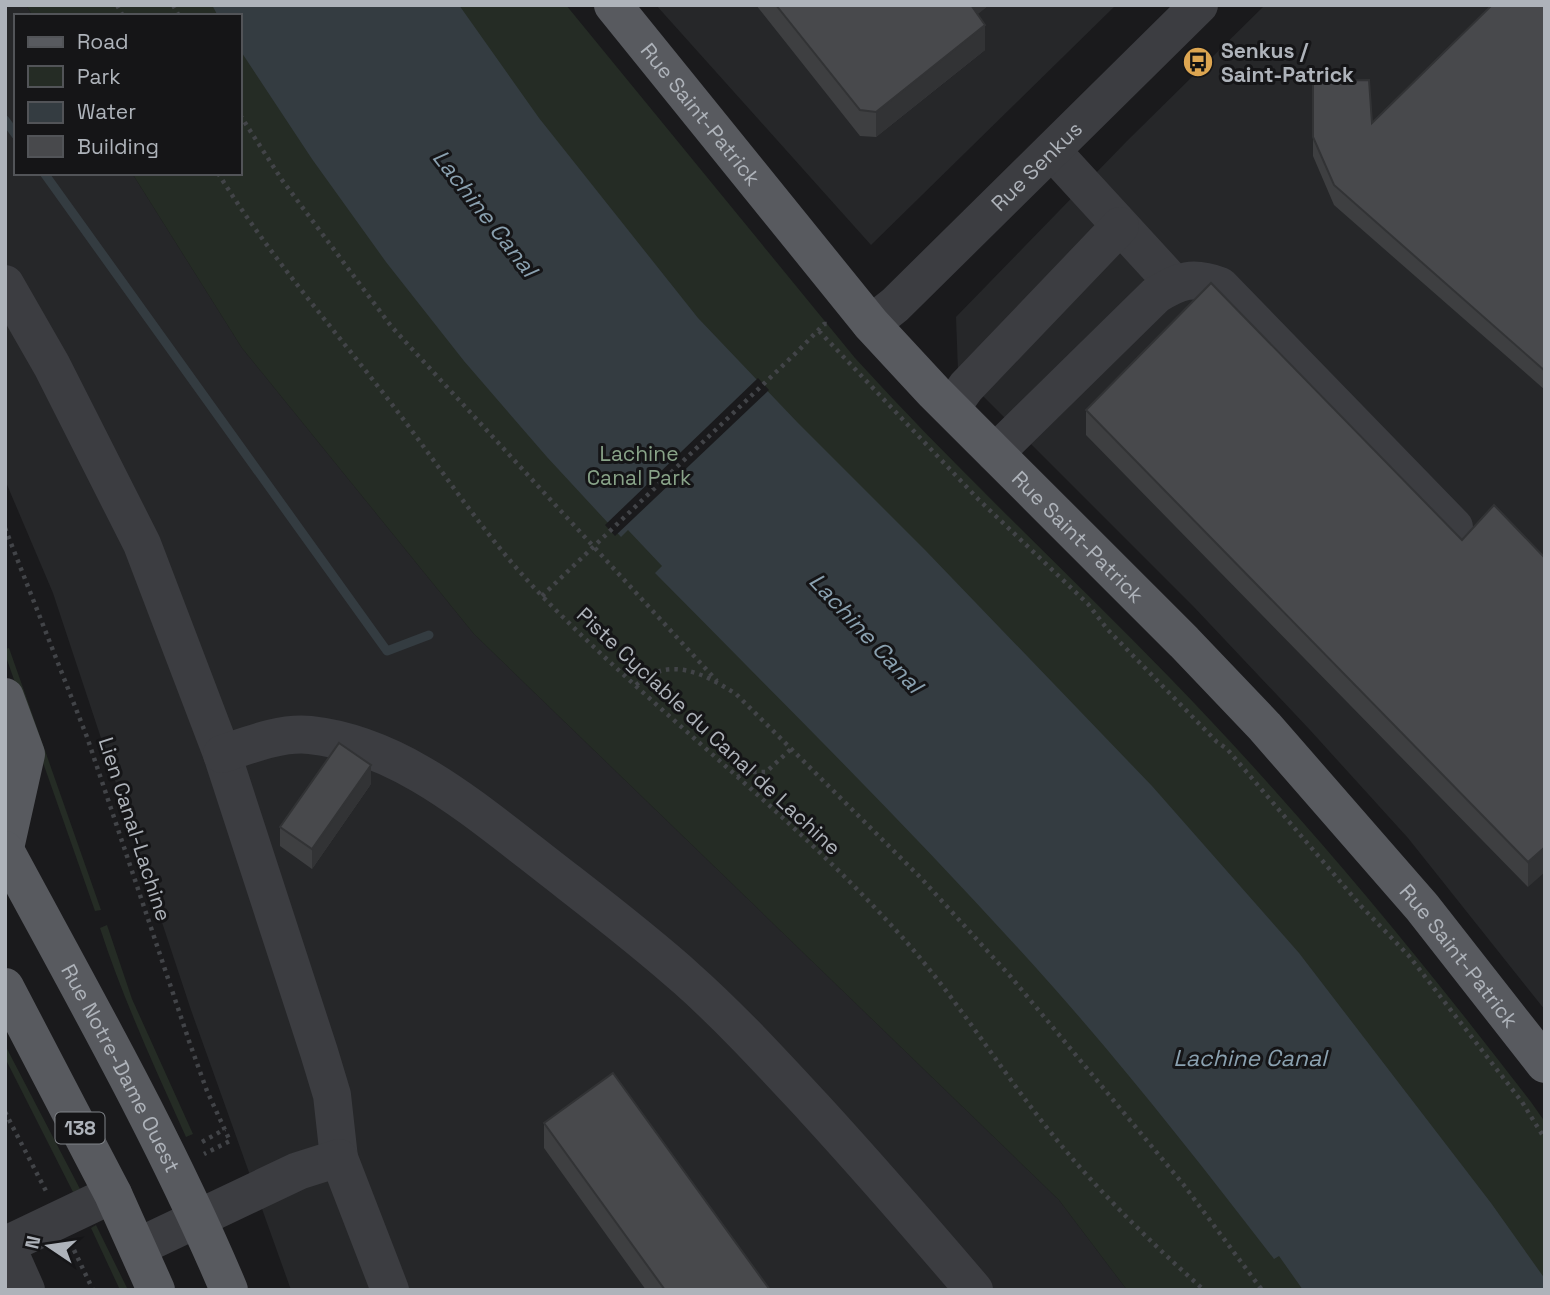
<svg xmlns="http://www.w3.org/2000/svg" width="1550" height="1295" font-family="'Space Grotesk',sans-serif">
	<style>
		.built { fill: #262729 }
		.green { fill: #252c25 }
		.water { fill: #343c41 }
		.pier { fill: #1a1a1c }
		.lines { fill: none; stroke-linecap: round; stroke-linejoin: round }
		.stream { stroke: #343c41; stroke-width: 9 }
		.path { stroke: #424448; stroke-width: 4.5; stroke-dasharray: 3.5 5; stroke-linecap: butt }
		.minor { stroke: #3c3d41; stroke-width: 38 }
		.major { stroke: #585a5f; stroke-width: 38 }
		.wall { fill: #3e3f41 }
		.shaded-wall { fill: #323335 }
		.building { fill: #48494c; stroke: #323335; stroke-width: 2 }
		.labels { text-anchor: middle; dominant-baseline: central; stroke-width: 6; stroke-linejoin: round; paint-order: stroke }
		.shield { fill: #151517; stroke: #808489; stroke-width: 2 }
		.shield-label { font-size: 19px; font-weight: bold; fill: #aeb3ba }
		.poi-label { font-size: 21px; font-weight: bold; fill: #aeb3ba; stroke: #151517; text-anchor: start }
		.street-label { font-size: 21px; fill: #aeb3ba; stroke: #151517 }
		.park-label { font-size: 21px; fill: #88a388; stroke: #151517 }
		.water-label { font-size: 23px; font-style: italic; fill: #8aa1b0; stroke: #151517 }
	</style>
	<rect width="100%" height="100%" fill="#1a1a1c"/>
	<!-- built -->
	<path class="built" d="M 5,5 L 26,5 L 33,16 L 16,16 L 16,173 L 132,173 L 242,348 L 474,634 L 1059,1200 L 1127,1290 L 291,1290 L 191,1010 L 53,593 L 5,480 Z
		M 656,5 L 1116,5 L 871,245 Z
		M 1265,5 L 1545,5 L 1545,1010 L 1408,838 L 1310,730 L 1193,606 L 958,371 L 956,317 L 1127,141 Z"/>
	<!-- green -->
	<path class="green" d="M 26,5 L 566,5 L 855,358 C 956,469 1066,571 1171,679 C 1300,812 1418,955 1531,1102 L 1545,1122 L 1545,1290 L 1127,1290 L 1059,1200 L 474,634 L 242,348 L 132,173 L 240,173 L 240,16 L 33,16 Z
		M 9,648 L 101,910 L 95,911 L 5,654 L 5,649 Z
		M 107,925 L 132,999 L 193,1134 L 186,1137 C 155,1068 123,999 100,928 Z
		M 5,1045 L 80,1189 L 73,1192 L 5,1058 Z
		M 96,1225 L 128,1290 L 120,1290 L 91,1228 Z"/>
	<!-- water -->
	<path class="water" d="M 212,5 L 459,5 L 539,118 L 698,318 L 798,423 L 926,551 L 1152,786 L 1299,953 L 1491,1203 L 1545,1279 L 1545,1290 L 1303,1290 L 1279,1256 L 1274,1259 C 1203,1167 1131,1075 1054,988 C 927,845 790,710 655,573 L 662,566 L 628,530 L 621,537 L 547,457 L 464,361 L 386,262 L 312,159 L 240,50 L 240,16 L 218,16 Z"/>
	<!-- pier -->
	<path class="pier" d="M 758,378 L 769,390 L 615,536 L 605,525 Z"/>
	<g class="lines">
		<!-- stream -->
		<path class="stream" d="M 5,120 L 16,135
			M 44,173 L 387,651 L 429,635"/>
		<!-- path -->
		<path class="path" d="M 117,5 L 123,16
			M 173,5 L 179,16
			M 240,115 L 282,180 L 391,326 L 717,681
			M 218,173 C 269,256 335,330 394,407 C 443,471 486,538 542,596 C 654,711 784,808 892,926 C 952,990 997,1066 1052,1134 C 1095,1188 1152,1244 1204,1290
			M 819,331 L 979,500 L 1088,604 L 1108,630 L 1217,742 L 1227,749 L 1361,906 L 1409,956 L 1522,1102 L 1545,1139
			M 5,528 L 87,737 L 189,1041 L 207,1091 L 230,1141 L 204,1154
			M 542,596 L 798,351 L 824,324 L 830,324
			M 636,685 C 669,655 703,673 736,694 L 921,878 L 1011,977 L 1183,1184 L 1262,1290
			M 737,777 L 750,772 L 766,772 L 791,749
			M 5,1112 L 46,1191
			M 202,1142 L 225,1129
			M 74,1250 L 93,1290"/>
		<!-- minor -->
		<g class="minor">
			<path d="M 1052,151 L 1174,284"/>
			<path d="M 5,284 L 52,366 L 142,544 L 222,754 L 319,1052 L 332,1095 L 339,1158"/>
			<path id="s1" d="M 871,324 L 895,305 L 1199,5"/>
			<path d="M 951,408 L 966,387 L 1120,226"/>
			<path d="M 995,453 L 1156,295 C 1180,280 1193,276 1220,286 L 1454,527"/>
			<path d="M 222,754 C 249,745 281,732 310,735 C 395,744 465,802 531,853 C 583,894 637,934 687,979 C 732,1019 772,1063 813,1107 C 868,1167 921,1228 974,1290"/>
			<path d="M 138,1247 L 298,1171 L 339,1158 L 390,1290"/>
			<path d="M 26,1290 L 6,1245 L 113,1194"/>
		</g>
		<!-- major -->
		<g class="major">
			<path id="s2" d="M 613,5 L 871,324 L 934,392 L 1184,642 L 1265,727 L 1422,907 L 1545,1064"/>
			<path d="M 5,697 L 26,754 L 5,848"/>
			<path id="s3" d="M 5,850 C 83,995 165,1138 229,1290"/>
			<path d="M 5,987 L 113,1194 L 156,1290"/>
		</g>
	</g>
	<!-- wall -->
	<path class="wall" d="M 756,5 L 989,5 L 977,14 L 985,50 L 876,137 L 860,136 Z
		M 1545,5 L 1545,390 L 1334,205 L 1313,156 L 1313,81 L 1372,123 Z
		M 1086,410 L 1462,540 L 1545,558 L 1528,887 L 1086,435 Z
		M 371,784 L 312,869 L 280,846 L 280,827 Z
		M 544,1123 L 770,1290 L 646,1290 L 544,1148 Z"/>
	<!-- shaded-wall -->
	<path class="shaded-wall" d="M 966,5 L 989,5 L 966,24 Z
		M 985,25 L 985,50 L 876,137 L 876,112 Z
		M 371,765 L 371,784 L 312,869 L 312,849 Z
		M 1545,847 L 1545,872 L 1528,887 L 1528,862 Z"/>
	<!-- building -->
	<path class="building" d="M 776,5 L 971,5 L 985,25 L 876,112 L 860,110 Z
		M 1492,5 L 1545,5 L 1545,371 L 1334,185 L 1313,137 L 1313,81 L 1369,80 L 1372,123 Z
		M 1211,283 L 1462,540 L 1494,505 L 1545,558 L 1545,847 L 1528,862 L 1086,410 Z
		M 339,743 L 371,765 L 312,849 L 280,827 Z
		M 613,1073 L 770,1290 L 665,1290 L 544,1123 Z"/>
	<!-- icons -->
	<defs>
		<g id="bus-disc" transform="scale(1.575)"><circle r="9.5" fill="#dda651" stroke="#151517"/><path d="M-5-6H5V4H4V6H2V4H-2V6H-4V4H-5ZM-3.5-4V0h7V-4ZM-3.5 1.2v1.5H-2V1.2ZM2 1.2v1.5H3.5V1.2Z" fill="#111"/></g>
	</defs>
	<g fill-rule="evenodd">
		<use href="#bus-disc" x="1198" y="62"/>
	</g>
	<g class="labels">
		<!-- shield labels -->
		<rect class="shield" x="55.5" y="1112.5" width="49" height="31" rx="5"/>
		<g class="shield-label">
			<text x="80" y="1128">138</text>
		</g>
		<!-- poi labels -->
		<g class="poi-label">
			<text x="1221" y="50">Senkus /<tspan x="1221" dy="24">Saint-Patrick</tspan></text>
		</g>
		<!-- street labels -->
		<g class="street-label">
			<text stroke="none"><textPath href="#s2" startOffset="140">Rue Saint-Patrick</textPath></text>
			<text stroke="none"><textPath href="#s1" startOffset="229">Rue Senkus</textPath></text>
			<text stroke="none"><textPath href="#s2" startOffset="707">Rue Saint-Patrick</textPath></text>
			<text transform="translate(709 731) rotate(43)">Piste Cyclable du Canal de Lachine</text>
			<text transform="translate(135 829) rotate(72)">Lien Canal-Lachine</text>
			<text stroke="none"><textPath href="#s2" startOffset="1274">Rue Saint-Patrick</textPath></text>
			<text stroke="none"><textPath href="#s3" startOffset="247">Rue Notre-Dame Ouest</textPath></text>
		</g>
		<!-- park labels -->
		<g class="park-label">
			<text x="639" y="453">Lachine<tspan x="639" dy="24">Canal Park</tspan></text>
		</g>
		<!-- water labels -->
		<g class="water-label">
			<text transform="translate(485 213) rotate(52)">Lachine Canal</text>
			<text transform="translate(866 633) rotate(47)">Lachine Canal</text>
			<text x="1250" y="1058">Lachine Canal</text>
		</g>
	</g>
	<!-- border -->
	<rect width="1550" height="1295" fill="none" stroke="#aeb3ba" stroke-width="14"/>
	<!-- legend -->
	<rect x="14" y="14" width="228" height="161" fill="#151517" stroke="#525458" stroke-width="2"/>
	<rect x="28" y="37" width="35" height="10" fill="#585a5f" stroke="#525458" stroke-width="2"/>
	<text x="77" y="49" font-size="21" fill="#aeb3ba">Road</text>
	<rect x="28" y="66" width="35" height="21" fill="#252c25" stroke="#525458" stroke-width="2"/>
	<text x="77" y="84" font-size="21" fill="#aeb3ba">Park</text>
	<rect x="28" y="102" width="35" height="21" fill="#343c41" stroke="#525458" stroke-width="2"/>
	<text x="77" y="119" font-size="21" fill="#aeb3ba">Water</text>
	<rect x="28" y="136" width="35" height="21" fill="#48494c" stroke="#525458" stroke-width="2"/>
	<text x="77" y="154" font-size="21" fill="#aeb3ba">Building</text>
	<!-- north arrow -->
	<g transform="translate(49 1246) rotate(283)" stroke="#151517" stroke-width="5" paint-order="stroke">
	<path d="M0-5L12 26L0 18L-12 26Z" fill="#aeb3ba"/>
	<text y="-10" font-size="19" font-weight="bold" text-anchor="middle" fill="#aeb3ba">N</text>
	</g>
</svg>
